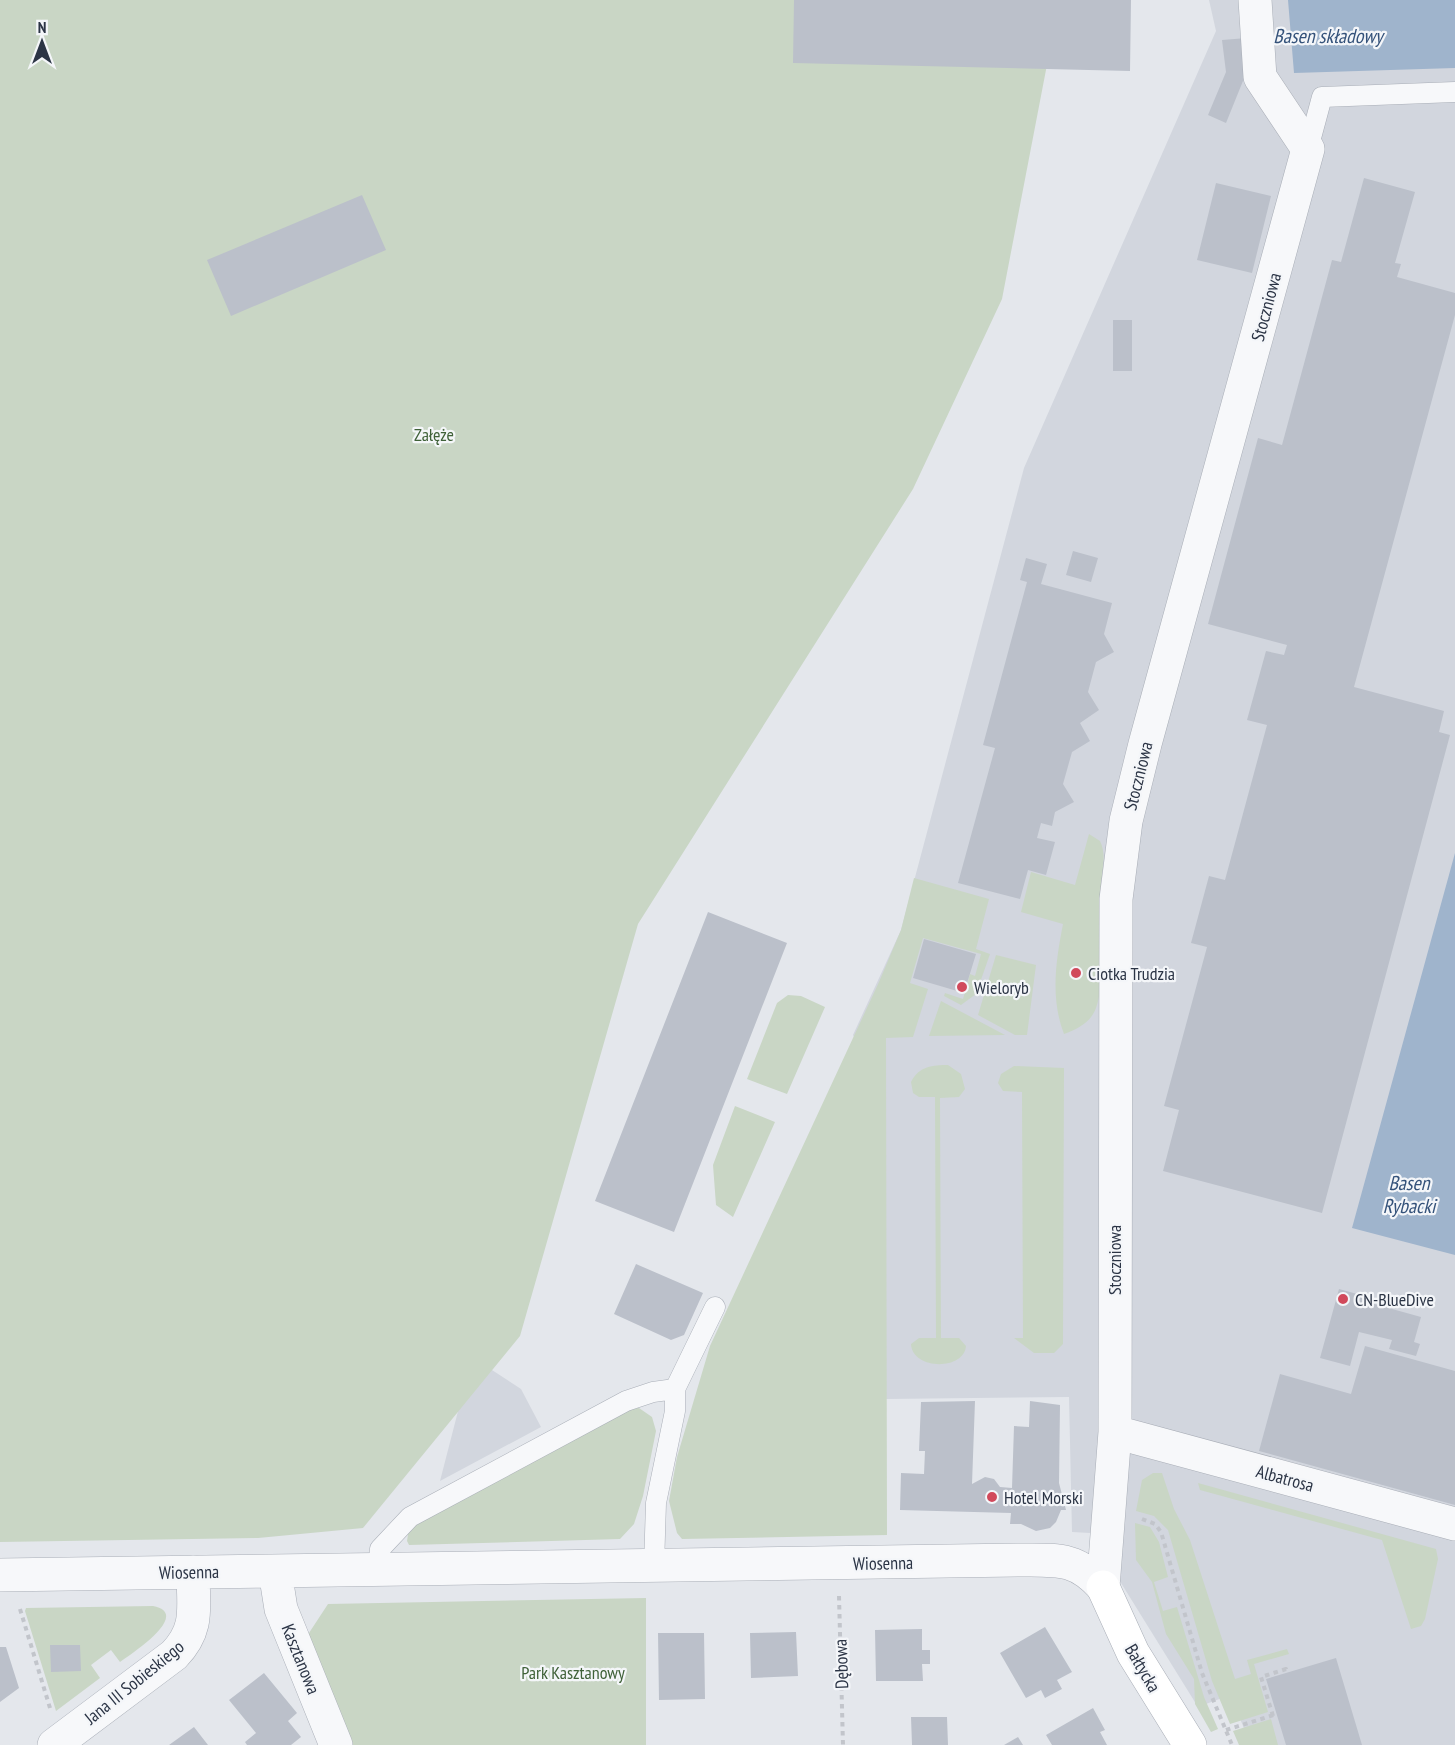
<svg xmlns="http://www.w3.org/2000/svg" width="1455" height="1745" font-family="'PT Sans Narrow',sans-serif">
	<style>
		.built { fill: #d2d6de }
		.green { fill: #c9d6c5 }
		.water { fill: #9fb4cc }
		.building { fill: #bbc0ca }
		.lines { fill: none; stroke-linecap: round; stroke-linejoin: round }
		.lane-casing { stroke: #a9aeb7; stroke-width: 21 }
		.street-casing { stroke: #a9aeb7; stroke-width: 34 }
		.secondary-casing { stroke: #a9aeb7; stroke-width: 34 }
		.path { stroke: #c2c5cb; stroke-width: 4; stroke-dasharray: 4.5 4.5; stroke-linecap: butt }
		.lane { stroke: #f7f8fa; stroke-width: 20 }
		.street { stroke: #f7f8fa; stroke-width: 33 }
		.secondary { stroke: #fff; stroke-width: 33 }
		.poi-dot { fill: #d1495b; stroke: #f4f6f9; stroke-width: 2 }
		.labels { text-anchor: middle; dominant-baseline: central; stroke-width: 4.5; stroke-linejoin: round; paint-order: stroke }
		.street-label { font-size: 18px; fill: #2b3445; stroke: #f4f6f9 }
		.park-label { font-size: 18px; fill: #3f6138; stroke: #f4f6f9 }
		.poi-label { font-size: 18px; fill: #2b3445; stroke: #f4f6f9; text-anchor: start }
		.water-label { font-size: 20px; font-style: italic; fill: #34527a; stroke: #f4f6f9 }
	</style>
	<rect width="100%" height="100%" fill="#e4e7ec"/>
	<!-- built -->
	<path class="built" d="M 1209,0 L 1455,0 L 1455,1745 L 1251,1745 L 1230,1695 L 1198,1707 L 1090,1533 L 1072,1532 L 1069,1397 L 886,1399 L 885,1105 L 853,1035 L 901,930 L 1024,468 L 1216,31 Z
		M 472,1357 L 521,1389 L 541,1427 L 440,1481 Z"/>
	<!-- green -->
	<path class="green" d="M 0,0 L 1056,0 L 1055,23 L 1002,299 L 913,489 L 638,924 L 520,1336 L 363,1528 L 258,1538 L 0,1542 Z
		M 1089,834 L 1100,841 C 1107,855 1102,872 1101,887 C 1099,918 1106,982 1096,1008 C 1091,1022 1078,1029 1064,1034 C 1050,998 1056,960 1063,924 L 1021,912 L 1031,872 L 1075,885 Z
		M 914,878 L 989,899 L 976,949 L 990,954 L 976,994 L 961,1005 L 944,996 L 945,993 L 963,999 L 970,974 L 975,976 L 981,954 L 923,938 L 910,983 L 928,989 L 913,1037 L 886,1038 L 887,1535 L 682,1539 L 677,1533 L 669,1501 L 677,1457 L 710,1346 L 879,982 L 901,930 Z
		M 996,955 L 1036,965 L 1027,1035 L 1015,1035 L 978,1015 Z
		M 788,995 L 801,996 L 825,1007 L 787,1094 L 747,1079 L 777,1003 Z
		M 941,1001 L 1005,1035 L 929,1036 Z
		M 948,1065 L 961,1074 L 965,1089 L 959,1097 L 940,1098 L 941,1338 L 959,1338 L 966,1346 C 964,1371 912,1370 911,1344 L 919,1338 L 936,1338 L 935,1097 L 919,1097 L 913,1093 L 911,1082 C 919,1066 933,1065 948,1065 Z
		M 1014,1066 L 1064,1068 L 1063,1344 L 1054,1353 L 1034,1353 L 1014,1338 L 1023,1338 L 1022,1092 L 1003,1091 L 998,1083 L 1001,1074 Z
		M 735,1106 L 775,1122 L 733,1217 L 716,1205 L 713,1165 Z
		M 639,1408 L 652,1417 L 656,1431 L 643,1496 L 634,1524 L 620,1539 L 409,1545 L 407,1541 L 409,1528 L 629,1409 Z
		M 1153,1473 L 1162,1473 L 1174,1509 L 1190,1540 L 1235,1679 L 1251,1674 L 1247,1660 L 1287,1649 L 1289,1654 L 1254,1664 L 1268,1712 L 1230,1724 L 1212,1681 L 1168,1530 L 1154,1516 L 1136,1511 L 1142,1480 Z
		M 1198,1483 L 1436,1549 L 1438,1559 L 1425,1619 L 1421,1626 L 1411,1629 L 1382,1540 L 1200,1490 Z
		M 1135,1523 L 1150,1527 L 1159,1542 L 1168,1577 L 1154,1582 L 1163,1611 L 1177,1607 L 1204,1697 L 1218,1729 L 1211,1732 L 1195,1704 L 1194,1679 L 1166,1634 L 1152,1582 L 1136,1560 Z
		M 646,1598 L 646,1745 L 345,1745 L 301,1636 L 309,1633 L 328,1604 Z
		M 153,1606 C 193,1614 130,1655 120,1662 L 111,1650 L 91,1665 L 100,1678 L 56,1711 L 25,1611 L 26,1608 Z
		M 1271,1719 L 1278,1745 L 1239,1745 L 1233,1731 Z"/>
	<!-- water -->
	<path class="water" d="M 1288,0 L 1455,0 L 1455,68 L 1294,73 Z
		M 1455,853 L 1455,1255 L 1352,1228 Z"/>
	<!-- building -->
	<path class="building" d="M 794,0 L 1131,0 L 1130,71 L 793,63 Z
		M 1247,38 L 1247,71 L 1226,123 L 1208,115 L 1226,72 L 1222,40 Z
		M 1364,178 L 1415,192 L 1395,263 L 1401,264 L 1397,277 L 1455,293 L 1455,315 L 1354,687 L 1444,711 L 1439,732 L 1450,735 L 1322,1213 L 1163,1171 L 1179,1110 L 1164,1106 L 1207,947 L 1191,943 L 1209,876 L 1225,880 L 1267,725 L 1247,720 L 1266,651 L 1284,655 L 1287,645 L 1208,624 L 1258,438 L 1282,445 L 1332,260 L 1341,262 Z
		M 1216,183 L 1271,196 L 1252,273 L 1197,260 Z
		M 362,195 L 386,250 L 231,316 L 207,260 Z
		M 1113,320 L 1132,320 L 1132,371 L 1113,371 Z
		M 1073,551 L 1098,558 L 1091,582 L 1066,575 Z
		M 1026,558 L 1047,564 L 1041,584 L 1112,603 L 1104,634 L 1114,652 L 1096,662 L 1088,692 L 1099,710 L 1080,723 L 1090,741 L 1072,752 L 1063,784 L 1074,802 L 1055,812 L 1052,826 L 1041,823 L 1037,838 L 1055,842 L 1046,875 L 1028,870 L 1020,899 L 958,883 L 995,748 L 983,745 L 1027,582 L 1020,580 Z
		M 708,912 L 787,943 L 674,1232 L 595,1201 Z
		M 924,939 L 976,954 L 964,993 L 913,978 Z
		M 636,1264 L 703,1293 L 684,1335 L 671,1340 L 614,1314 Z
		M 1339,1289 L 1368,1297 L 1367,1302 L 1421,1317 L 1414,1342 L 1420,1344 L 1416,1356 L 1389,1349 L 1392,1340 L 1359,1332 L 1350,1366 L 1320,1358 Z
		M 1365,1346 L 1455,1371 L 1455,1505 L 1259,1451 L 1280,1374 L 1351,1394 Z
		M 975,1401 L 972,1484 L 985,1477 L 994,1479 L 1000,1487 L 1012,1488 L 1014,1426 L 1029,1427 L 1030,1401 L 1060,1405 L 1059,1483 L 1066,1510 L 1061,1510 L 1056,1522 L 1050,1528 L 1036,1531 L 1021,1524 L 1010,1524 L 1011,1513 L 900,1510 L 901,1473 L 924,1474 L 925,1451 L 919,1451 L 921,1402 Z
		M 1045,1627 L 1072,1672 L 1057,1680 L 1062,1689 L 1045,1698 L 1041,1690 L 1026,1698 L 1000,1653 Z
		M 922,1629 L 922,1650 L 930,1650 L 930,1664 L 922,1664 L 923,1681 L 876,1681 L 875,1630 Z
		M 796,1632 L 798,1676 L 751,1678 L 750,1633 Z
		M 658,1633 L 704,1633 L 705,1699 L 659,1700 Z
		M 50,1645 L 80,1645 L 81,1671 L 51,1672 Z
		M 0,1647 L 6,1647 L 19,1688 L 0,1702 Z
		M 1336,1658 L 1362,1745 L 1286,1745 L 1266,1679 Z
		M 264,1673 L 297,1713 L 288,1721 L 301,1737 L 291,1745 L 247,1745 L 245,1742 L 256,1733 L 229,1700 Z
		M 1093,1708 L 1105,1730 L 1100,1732 L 1107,1745 L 1052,1745 L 1046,1735 Z
		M 911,1717 L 947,1717 L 948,1745 L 912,1745 Z
		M 194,1727 L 208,1745 L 169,1745 Z
		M 1018,1737 L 1023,1745 L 1004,1745 Z"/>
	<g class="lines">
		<!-- lane casing -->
		<g class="lane-casing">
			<path id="lane" d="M 1308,149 L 1322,97 L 1455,92
				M 654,1566 L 656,1503 L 675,1411 L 675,1389 L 715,1307
				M 378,1569 L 380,1549 L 410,1517 L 626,1401 L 653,1392 L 675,1389"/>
		</g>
		<!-- street casing -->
		<g class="street-casing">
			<path id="street" d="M 1115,1432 L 1455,1524
				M 275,1571 L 281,1609 L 336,1745
				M 0,1575 L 1022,1560 C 1059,1560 1077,1558 1103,1587
				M 1103,1587 L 1115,1432 L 1116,899 L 1126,821 L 1145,744 L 1308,149 L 1260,77 L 1255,0
				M 54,1745 L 174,1655 C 200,1628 193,1607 193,1572"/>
		</g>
		<!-- secondary casing -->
		<g class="secondary-casing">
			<path id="secondary" d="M 1103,1587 L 1133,1653 L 1190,1745"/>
		</g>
		<!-- path -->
		<path class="path" d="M 1142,1519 L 1155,1524 L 1161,1532 L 1202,1673 L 1232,1745
			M 839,1596 L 843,1745
			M 20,1609 L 50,1708
			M 1273,1716 L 1261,1677 L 1286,1669 L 1287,1672
			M 1226,1730 L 1277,1714"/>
		<!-- lane -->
		<use href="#lane" class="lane"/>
		<!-- street -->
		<use href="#street" class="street"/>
		<!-- secondary -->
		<use href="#secondary" class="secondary"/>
	</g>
	<!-- markers -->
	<g class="poi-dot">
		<circle cx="1076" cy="973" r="6"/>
		<circle cx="962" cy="987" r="6"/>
		<circle cx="1343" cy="1299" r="6"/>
		<circle cx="992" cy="1497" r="6"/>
	</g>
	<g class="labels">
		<!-- street labels -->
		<g class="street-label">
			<text transform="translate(1266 307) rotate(-75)">Stoczniowa</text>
			<text transform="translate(1138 776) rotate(-76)">Stoczniowa</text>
			<text transform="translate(1114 1260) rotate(-90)">Stoczniowa</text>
			<text transform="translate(1285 1478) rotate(15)">Albatrosa</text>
			<text transform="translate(883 1563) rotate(-1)">Wiosenna</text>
			<text transform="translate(189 1572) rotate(-1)">Wiosenna</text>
			<text transform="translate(301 1659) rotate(68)">Kasztanowa</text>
			<text transform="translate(841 1664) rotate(-92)">Dębowa</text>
			<text transform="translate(1143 1668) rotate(60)">Bałtycka</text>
			<text transform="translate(134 1682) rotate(-39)">Jana III Sobieskiego</text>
		</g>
		<!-- park labels -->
		<g class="park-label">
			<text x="434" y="434">Załęże</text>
			<text x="573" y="1672">Park Kasztanowy</text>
		</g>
		<!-- poi labels -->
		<g class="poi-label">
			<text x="1088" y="973">Ciotka Trudzia</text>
			<text x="974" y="987">Wieloryb</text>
			<text x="1355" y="1299">CN-BlueDive</text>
			<text x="1004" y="1497">Hotel Morski</text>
		</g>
		<!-- water labels -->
		<g class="water-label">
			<text x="1328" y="36">Basen składowy</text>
			<text x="1409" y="1183">Basen<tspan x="1409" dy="23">Rybacki</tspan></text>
		</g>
	</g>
	<!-- north arrow -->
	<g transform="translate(42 42)" stroke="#f4f6f9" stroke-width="4.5" paint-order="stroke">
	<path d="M0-4.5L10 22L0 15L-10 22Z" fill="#2b3445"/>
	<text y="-9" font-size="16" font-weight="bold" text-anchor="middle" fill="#2b3445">N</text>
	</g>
</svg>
